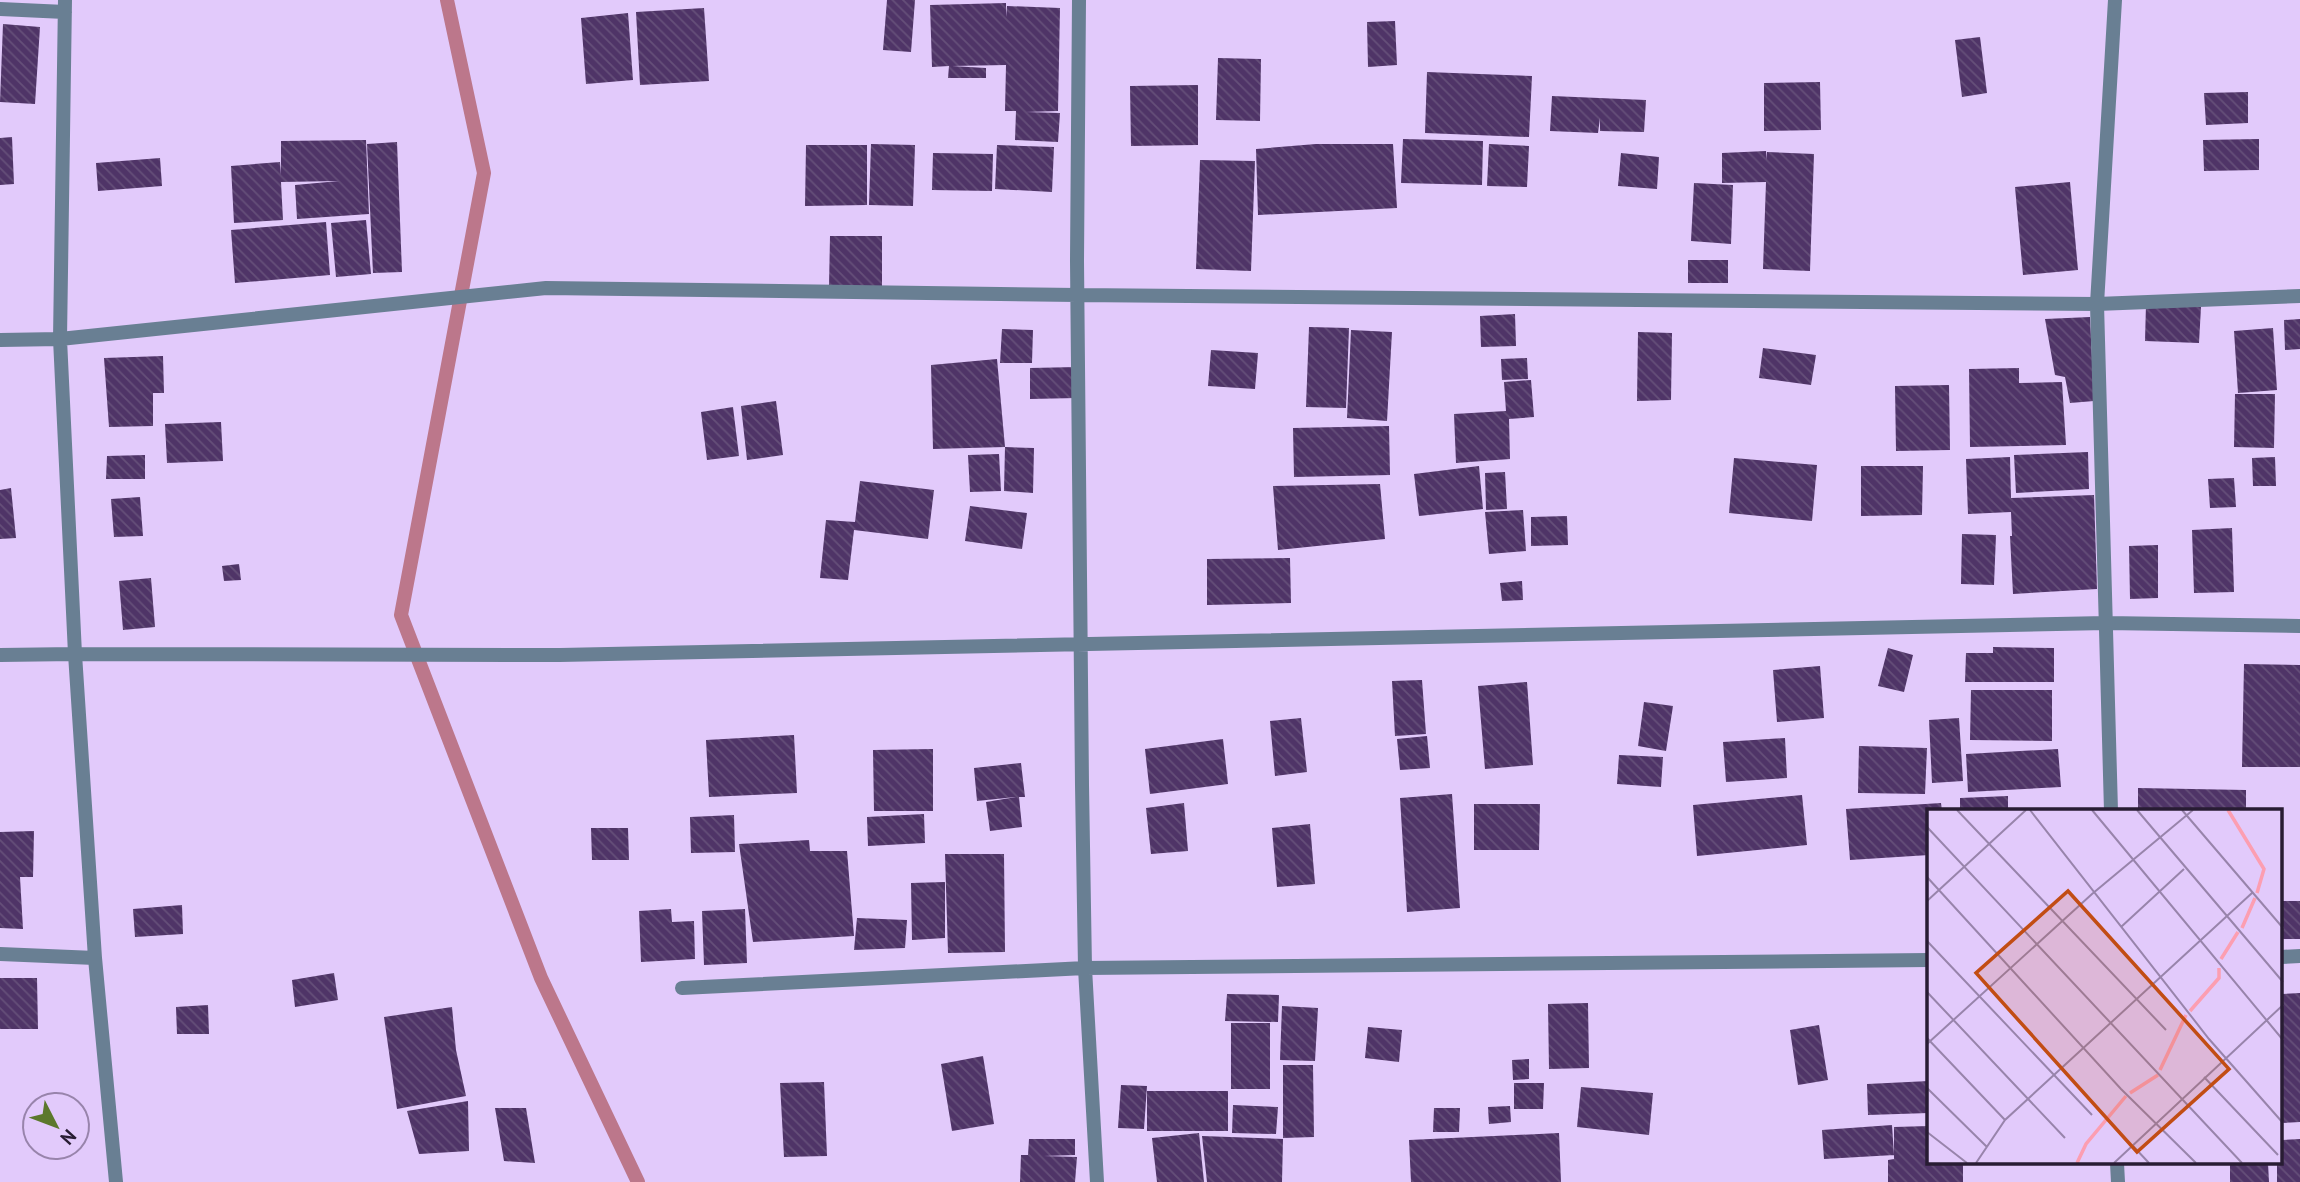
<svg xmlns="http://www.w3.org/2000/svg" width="2300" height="1182" font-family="'PT Sans',sans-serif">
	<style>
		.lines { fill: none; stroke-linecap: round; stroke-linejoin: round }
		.stream { stroke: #bc778b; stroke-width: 14 }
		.building { fill: url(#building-back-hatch) }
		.street { stroke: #697f93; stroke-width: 14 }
		.inset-river { fill: none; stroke: #fc9eb1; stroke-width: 3.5 }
		.inset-road { fill: none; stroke: #9884ab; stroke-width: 2 }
		.view { fill: #c24d14; fill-opacity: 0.15; stroke: #c24d14; stroke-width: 3.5 }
		.inset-edge { fill: none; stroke: #281c33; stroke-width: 3.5 }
	</style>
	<defs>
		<pattern id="building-back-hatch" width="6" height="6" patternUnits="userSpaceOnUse" patternTransform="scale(1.75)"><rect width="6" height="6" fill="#4f3467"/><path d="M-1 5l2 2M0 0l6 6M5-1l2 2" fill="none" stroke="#654f79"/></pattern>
	</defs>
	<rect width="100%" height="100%" fill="#e2cafb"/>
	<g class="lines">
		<!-- stream -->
		<path class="stream" d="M 447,0 L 484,173 L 401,615 L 541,978 L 638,1182"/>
	</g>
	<!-- building -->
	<path class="building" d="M 887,0 L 915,0 L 911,52 L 883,50 Z
		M 1006,3 L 1006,17 L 1007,6 L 1060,8 L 1058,111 L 1026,112 L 1060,113 L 1058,142 L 1015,140 L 1016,111 L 1005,111 L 1006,65 L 952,66 L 986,68 L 986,78 L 948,78 L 949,66 L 932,67 L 930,5 Z
		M 704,8 L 709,81 L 640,85 L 636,12 Z
		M 628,13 L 633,80 L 586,84 L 581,18 Z
		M 1395,21 L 1397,65 L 1368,67 L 1367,22 Z
		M 3,24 L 40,27 L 35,104 L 0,102 Z
		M 1980,37 L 1987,93 L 1962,97 L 1955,40 Z
		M 1218,58 L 1261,59 L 1260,121 L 1216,120 Z
		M 1427,72 L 1532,76 L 1529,137 L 1425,133 Z
		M 1820,82 L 1821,130 L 1764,131 L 1764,83 Z
		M 1198,85 L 1198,145 L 1131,146 L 1130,86 Z
		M 2248,92 L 2248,123 L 2206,125 L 2204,93 Z
		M 1552,96 L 1646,100 L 1644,132 L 1600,131 L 1600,118 L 1598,133 L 1550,131 Z
		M 12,137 L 14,184 L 0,185 L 0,138 Z
		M 1403,139 L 1483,141 L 1482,185 L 1401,183 Z
		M 2259,139 L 2259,170 L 2204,171 L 2203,140 Z
		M 366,140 L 369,214 L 297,219 L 295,185 L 339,181 L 281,182 L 283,220 L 234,223 L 231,166 L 280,162 L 281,175 L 281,141 Z
		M 397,142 L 402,272 L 373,273 L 367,144 Z
		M 871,144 L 915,145 L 913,206 L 869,205 Z
		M 1316,144 L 1393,144 L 1397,208 L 1258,215 L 1256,149 Z
		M 1489,144 L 1529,146 L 1527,187 L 1487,186 Z
		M 806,145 L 867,145 L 867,205 L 805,206 Z
		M 997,145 L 1054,147 L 1052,192 L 995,189 Z
		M 1766,151 L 1767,160 L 1767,152 L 1814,154 L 1810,271 L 1763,269 L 1766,182 L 1722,183 L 1722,153 Z
		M 933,153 L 993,154 L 992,191 L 932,190 Z
		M 1621,153 L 1659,157 L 1657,189 L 1618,186 Z
		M 160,158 L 162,186 L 98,191 L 96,163 Z
		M 1200,160 L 1255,161 L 1251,271 L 1196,269 Z
		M 2070,182 L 2078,270 L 2023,275 L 2015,187 Z
		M 1694,183 L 1733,185 L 1731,244 L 1691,241 Z
		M 366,220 L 371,274 L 336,277 L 331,223 Z
		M 326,222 L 330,275 L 235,283 L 231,230 Z
		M 830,236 L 882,236 L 882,286 L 829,286 Z
		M 1688,260 L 1728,260 L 1728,283 L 1688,283 Z
		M 2146,304 L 2201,307 L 2199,343 L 2145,341 Z
		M 1515,314 L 1516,346 L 1481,347 L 1480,316 Z
		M 2090,317 L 2094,401 L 2070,403 L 2065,377 L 2055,375 L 2045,319 Z
		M 2300,319 L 2300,349 L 2285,350 L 2284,320 Z
		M 1309,327 L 1349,328 L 1346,408 L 1306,407 Z
		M 2273,328 L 2277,390 L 2238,393 L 2234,331 Z
		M 1002,329 L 1033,330 L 1032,363 L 1000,363 Z
		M 1351,330 L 1392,332 L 1387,421 L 1347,418 Z
		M 1638,332 L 1672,333 L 1671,400 L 1637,401 Z
		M 1763,348 L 1816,355 L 1811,385 L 1759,378 Z
		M 1211,350 L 1258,353 L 1255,389 L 1208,386 Z
		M 163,356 L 164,393 L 153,393 L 153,426 L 109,427 L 104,358 Z
		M 1527,358 L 1528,379 L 1502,380 L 1501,359 Z
		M 997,359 L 1005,447 L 933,449 L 931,365 Z
		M 1077,367 L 1077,398 L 1030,399 L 1030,368 Z
		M 2019,368 L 2019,383 L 2062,382 L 2066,445 L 1970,447 L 1969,369 Z
		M 1531,380 L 1534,417 L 1509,419 L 1510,459 L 1456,463 L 1454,414 L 1506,411 L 1504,382 Z
		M 1949,385 L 1950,450 L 1896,451 L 1895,386 Z
		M 2235,394 L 2275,394 L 2274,448 L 2234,447 Z
		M 776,401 L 783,455 L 747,460 L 741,406 Z
		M 733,407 L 739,456 L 707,460 L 701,412 Z
		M 221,422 L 223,461 L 167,463 L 165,424 Z
		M 1389,426 L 1390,475 L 1294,477 L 1293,428 Z
		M 1005,447 L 1034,448 L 1033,493 L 1004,491 Z
		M 2088,452 L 2089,489 L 2016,493 L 2014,455 Z
		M 999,454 L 1001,491 L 970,492 L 968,455 Z
		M 145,455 L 145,479 L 106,479 L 107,456 Z
		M 2010,457 L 2011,498 L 2094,495 L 2097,589 L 2013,594 L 2010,536 L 2012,536 L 2011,512 L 1968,514 L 1966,459 Z
		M 2275,457 L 2276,486 L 2253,486 L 2252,458 Z
		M 1734,458 L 1817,465 L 1812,521 L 1729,513 Z
		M 1479,466 L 1483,509 L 1419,516 L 1414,474 Z
		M 1861,466 L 1923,466 L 1922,515 L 1861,516 Z
		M 1505,472 L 1507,509 L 1486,510 L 1485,473 Z
		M 2234,478 L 2236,507 L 2210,508 L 2208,479 Z
		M 860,481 L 934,490 L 928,539 L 854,530 L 848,580 L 820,578 L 826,520 L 855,522 Z
		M 1380,484 L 1385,539 L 1278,550 L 1273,486 Z
		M 11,488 L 16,538 L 0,539 L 0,490 Z
		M 140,497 L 143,536 L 114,537 L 111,499 Z
		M 970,506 L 1027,513 L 1022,549 L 965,541 Z
		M 1523,510 L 1526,551 L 1489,554 L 1485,512 Z
		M 1567,516 L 1568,545 L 1531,546 L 1531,517 Z
		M 2232,528 L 2234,592 L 2194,593 L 2192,530 Z
		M 1962,534 L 1996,535 L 1994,585 L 1961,584 Z
		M 2158,545 L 2158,598 L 2130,599 L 2129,546 Z
		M 1290,558 L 1291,603 L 1207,605 L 1207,559 Z
		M 239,564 L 241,580 L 224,581 L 222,566 Z
		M 151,578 L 155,627 L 123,630 L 119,581 Z
		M 1522,581 L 1523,600 L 1502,601 L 1500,583 Z
		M 1993,647 L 2054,648 L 2054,682 L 1965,682 L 1966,653 L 1993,653 Z
		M 1888,648 L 1913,655 L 1904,692 L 1878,686 Z
		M 2244,664 L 2300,665 L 2300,767 L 2242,767 Z
		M 1820,666 L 1824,718 L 1777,722 L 1773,670 Z
		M 1422,680 L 1426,734 L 1395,736 L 1392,681 Z
		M 1527,682 L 1533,765 L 1485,769 L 1478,686 Z
		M 1971,690 L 2052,690 L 2052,741 L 1970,740 Z
		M 1644,702 L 1673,706 L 1666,751 L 1638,746 Z
		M 1301,718 L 1307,772 L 1275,776 L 1270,721 Z
		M 1959,718 L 1963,781 L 1932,783 L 1929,720 Z
		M 794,735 L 797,793 L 709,797 L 706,740 Z
		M 1427,736 L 1430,768 L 1400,770 L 1397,739 Z
		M 1785,738 L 1787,778 L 1726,782 L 1723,742 Z
		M 1223,739 L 1228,784 L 1150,794 L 1145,749 Z
		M 1859,746 L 1927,748 L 1925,794 L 1858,793 Z
		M 933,749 L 933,811 L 874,811 L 873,750 Z
		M 2058,749 L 2061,787 L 1968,792 L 1966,754 Z
		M 1619,755 L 1663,757 L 1661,787 L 1617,784 Z
		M 1021,763 L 1025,797 L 1019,797 L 1022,827 L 990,831 L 986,802 L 1016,797 L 977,801 L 974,768 Z
		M 2138,788 L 2246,790 L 2246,811 L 2138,811 Z
		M 1452,794 L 1460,908 L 1407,912 L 1400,798 Z
		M 1802,795 L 1807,845 L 1697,856 L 1693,805 Z
		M 2008,796 L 2008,811 L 1960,811 L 1960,798 Z
		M 1184,803 L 1188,851 L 1151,854 L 1146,808 Z
		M 1941,803 L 1942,811 L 1929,811 L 1929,855 L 1850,860 L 1846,809 Z
		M 1474,804 L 1540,804 L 1539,850 L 1474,850 Z
		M 924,814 L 925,843 L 868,846 L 867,817 Z
		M 734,815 L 735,852 L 691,853 L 690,817 Z
		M 1310,824 L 1315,884 L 1277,887 L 1272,828 Z
		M 591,828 L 628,828 L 629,860 L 592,860 Z
		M 34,831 L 33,877 L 20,877 L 23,929 L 0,928 L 0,832 Z
		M 809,840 L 810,851 L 847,851 L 854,936 L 753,942 L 739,844 Z
		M 945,854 L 1004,854 L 1005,952 L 948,953 Z
		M 945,882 L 945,938 L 912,940 L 911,883 Z
		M 2281,901 L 2300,901 L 2300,939 L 2281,939 Z
		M 182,905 L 183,934 L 135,937 L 133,909 Z
		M 671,909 L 672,922 L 694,921 L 695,959 L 641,962 L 639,911 Z
		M 745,909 L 747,963 L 704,965 L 702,911 Z
		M 857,918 L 907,920 L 905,948 L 854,950 Z
		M 334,973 L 338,1000 L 295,1007 L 292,980 Z
		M 0,978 L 37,978 L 38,1029 L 0,1029 Z
		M 2300,993 L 2300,1122 L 2281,1123 L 2281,994 Z
		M 1227,994 L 1279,995 L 1278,1022 L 1225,1021 Z
		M 1588,1003 L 1589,1068 L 1549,1069 L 1548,1004 Z
		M 208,1005 L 209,1034 L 177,1034 L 176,1007 Z
		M 1282,1006 L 1318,1008 L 1315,1061 L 1280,1060 Z
		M 452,1007 L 456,1050 L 466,1096 L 397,1109 L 384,1017 Z
		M 1231,1023 L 1270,1023 L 1270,1089 L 1231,1089 Z
		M 1819,1025 L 1828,1080 L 1798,1085 L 1790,1030 Z
		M 1368,1027 L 1402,1030 L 1399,1062 L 1365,1058 Z
		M 983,1056 L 994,1124 L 952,1131 L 941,1064 Z
		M 1529,1059 L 1529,1079 L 1513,1080 L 1512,1060 Z
		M 1283,1065 L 1313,1065 L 1314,1137 L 1283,1138 Z
		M 1929,1081 L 1929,1113 L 1868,1115 L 1867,1084 Z
		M 824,1082 L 827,1156 L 784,1157 L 780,1083 Z
		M 1514,1083 L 1544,1083 L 1543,1109 L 1514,1109 Z
		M 1121,1085 L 1147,1086 L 1144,1129 L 1118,1128 Z
		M 1581,1087 L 1653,1093 L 1649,1135 L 1577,1127 Z
		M 1147,1091 L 1228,1091 L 1228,1131 L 1147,1131 Z
		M 468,1101 L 469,1151 L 419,1154 L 407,1111 Z
		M 1233,1105 L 1278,1107 L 1276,1134 L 1232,1133 Z
		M 1510,1106 L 1511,1122 L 1489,1124 L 1488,1107 Z
		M 495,1108 L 526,1108 L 535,1163 L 504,1161 Z
		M 1434,1108 L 1460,1108 L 1459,1132 L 1433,1132 Z
		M 1892,1125 L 1894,1155 L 1824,1159 L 1822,1130 Z
		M 1929,1126 L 1929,1163 L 1963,1163 L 1963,1182 L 1888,1182 L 1888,1160 L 1894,1159 L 1894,1127 Z
		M 1199,1133 L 1204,1182 L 1157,1182 L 1152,1138 Z
		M 1559,1133 L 1561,1182 L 1411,1182 L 1409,1140 Z
		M 1202,1136 L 1283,1139 L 1282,1182 L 1207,1182 Z
		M 1029,1139 L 1075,1139 L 1075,1155 L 1044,1156 L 1077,1157 L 1075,1182 L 1020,1182 L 1021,1155 L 1028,1155 Z
		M 2300,1139 L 2300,1182 L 2277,1182 L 2277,1163 L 2281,1163 L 2281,1140 Z
		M 2230,1163 L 2268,1163 L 2269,1182 L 2230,1182 Z"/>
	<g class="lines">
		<!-- street -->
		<path class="street" d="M 65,0 L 60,339 L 75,654 L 95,958 L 116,1182
			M 1079,0 L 1077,261 L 1082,785 L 1085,968 L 1097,1182
			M 0,9 L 65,12
			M 0,340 L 60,339 L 546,288 L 1077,295 L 2097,304 L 2300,296
			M 0,655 L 75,654 L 560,655 L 2106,623 L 2300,626
			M 2111,811 L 2097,304 L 2115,0
			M 0,954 L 95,958
			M 2281,957 L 2300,956
			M 682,988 L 1085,968 L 1929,960
			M 2117,1163 L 2118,1182"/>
	</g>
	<!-- overview -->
	<g transform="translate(1927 809)">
		<rect width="355" height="355" fill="#e2cafb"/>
		<path class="inset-river" d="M 301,1 L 337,60 L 330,84M 315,119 L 328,89M 294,150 L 311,123M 263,202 L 292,169 L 292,159M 233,261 L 259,206M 203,284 L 231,266M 150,354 L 159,335 L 199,287"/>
		<path class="inset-road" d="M 30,1 L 239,221M 103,1 L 282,230 L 356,314M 165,1 L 356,231M 210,1 L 356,173M 255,1 L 356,119M 0,18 L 315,354M 0,68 L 194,280 L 269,354M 0,92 L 99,1M 194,118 L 257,60M 0,132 L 165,306M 0,183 L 138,329M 0,229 L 78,311M 0,235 L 165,85 L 266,1M 277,268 L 351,346M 0,279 L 60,338M 0,323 L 40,354M 206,337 L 222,354M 49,354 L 78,311 L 325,84M 187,354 L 356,196"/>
		<path class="view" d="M 141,82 L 302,260 L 210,343 L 49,164 Z"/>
		<rect width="355" height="355" class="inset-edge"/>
	</g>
	<!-- north arrow -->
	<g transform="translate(56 1126) rotate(132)"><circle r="33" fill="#e2cafb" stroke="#9884ab" stroke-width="2"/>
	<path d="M0-5L12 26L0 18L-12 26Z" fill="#5c782c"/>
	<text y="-10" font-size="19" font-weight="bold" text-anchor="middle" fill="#281c33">N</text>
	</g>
</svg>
